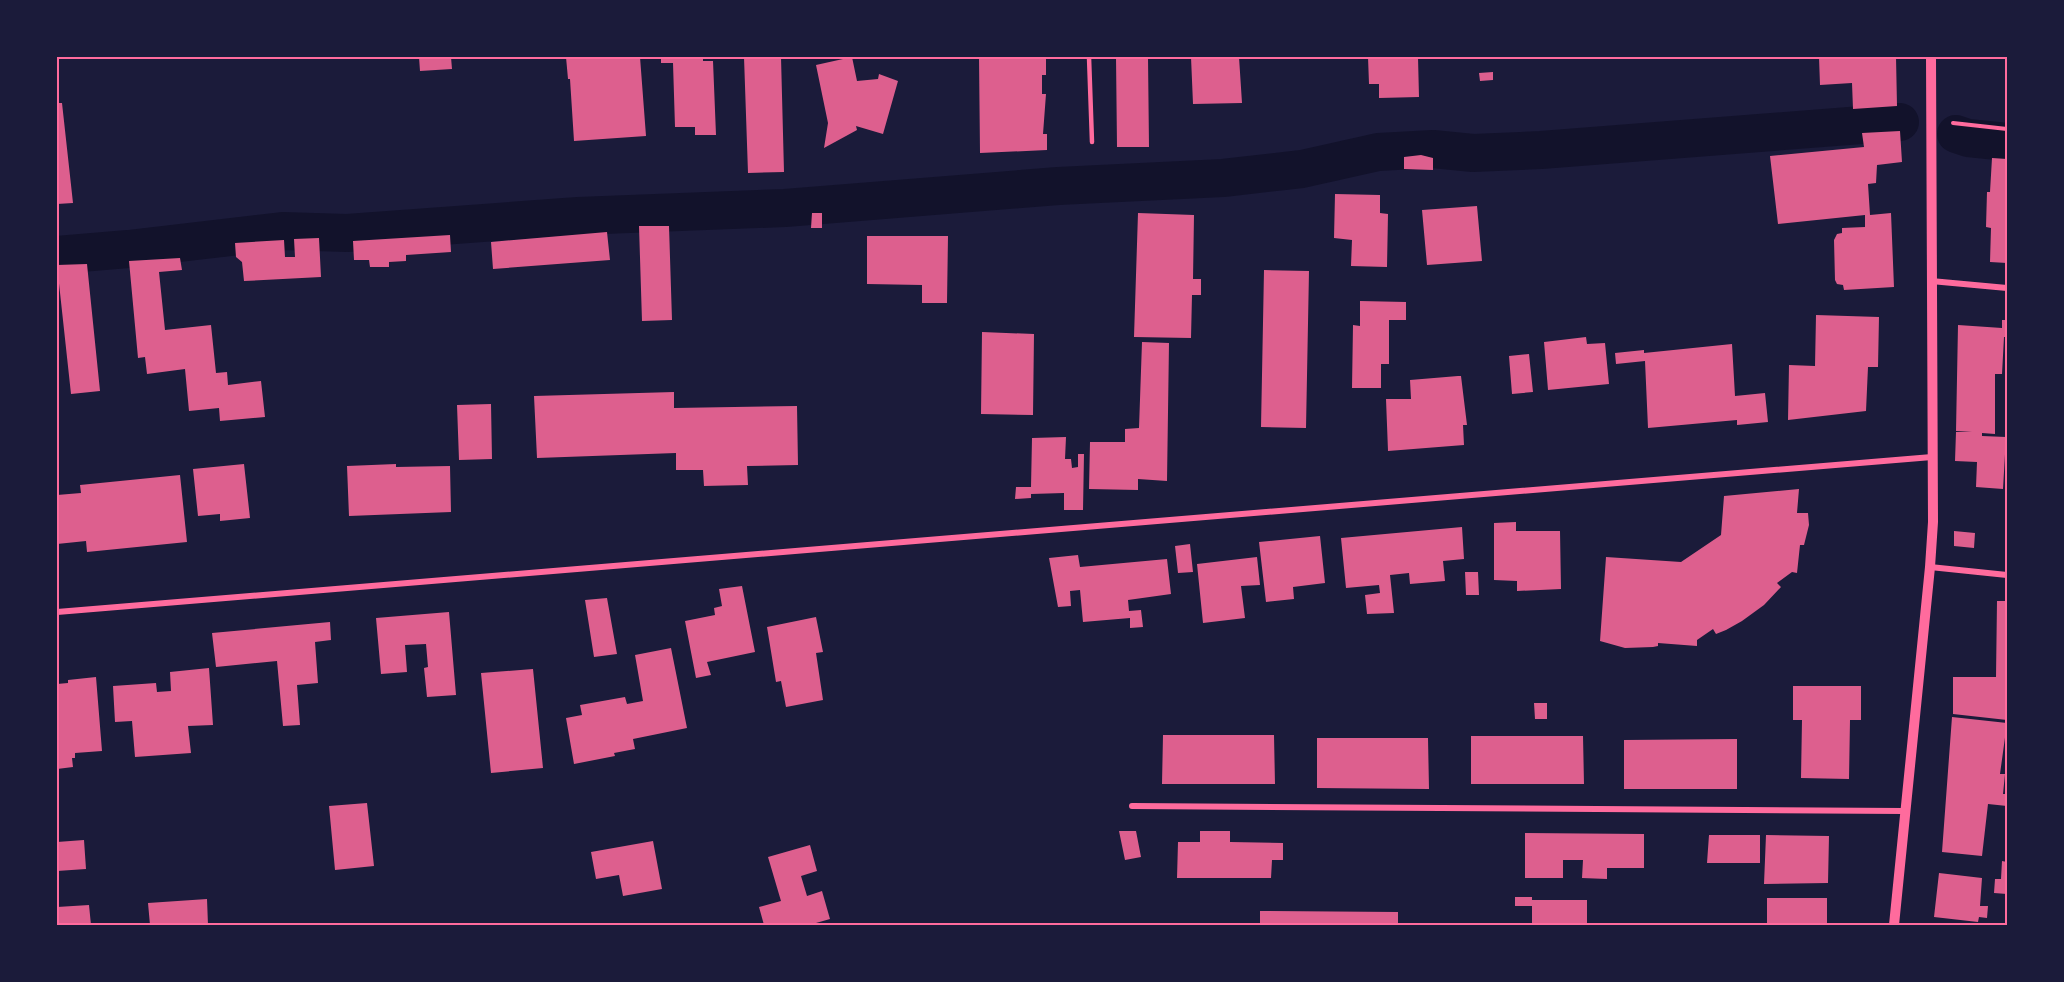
<svg xmlns="http://www.w3.org/2000/svg" width="2064" height="982" font-family="'Asap Condensed',sans-serif">
	<style>
		.lines { fill: none; stroke-linecap: round; stroke-linejoin: round }
		.canal { stroke: #12122b; stroke-width: 38 }
		.building { fill: #dd5f8e }
		.path { stroke: #ff6b9d; stroke-width: 4 }
		.service { stroke: #ff6b9d; stroke-width: 4.5 }
		.minor { stroke: #ff6b9d; stroke-width: 6 }
		.tertiary { stroke: #ff6b9d; stroke-width: 10 }
		.neatline { fill: none; stroke: #ff6b9d; stroke-width: 2 }
	</style>
	<rect width="100%" height="100%" fill="#1b1b3a"/>
	<g class="lines">
		<!-- canal -->
		<path class="canal" d="M 1956,134 L 1968,138 L 2007,142
			M 57,255 L 128,249 L 282,231 L 347,233 L 578,216 L 785,208 L 1058,186 L 1223,178 L 1302,169 L 1378,152 L 1433,149 L 1473,153 L 1541,150 L 1900,122"/>
	</g>
	<!-- building -->
	<path class="building" d="M 419,57 L 451,57 L 452,69 L 420,71 Z
		M 566,57 L 640,57 L 646,136 L 574,141 L 570,79 L 568,79 Z
		M 661,57 L 703,57 L 703,61 L 713,61 L 716,135 L 695,135 L 695,127 L 675,127 L 673,63 L 661,63 Z
		M 744,57 L 781,57 L 784,172 L 748,173 Z
		M 852,57 L 857,81 L 878,79 L 879,74 L 898,81 L 883,134 L 856,126 L 857,130 L 824,148 L 828,123 L 816,65 Z
		M 979,57 L 1046,58 L 1046,75 L 1042,75 L 1042,94 L 1046,94 L 1043,134 L 1047,134 L 1047,150 L 980,153 Z
		M 1116,57 L 1148,57 L 1149,147 L 1117,147 Z
		M 1191,57 L 1239,57 L 1242,103 L 1193,104 Z
		M 1368,57 L 1418,57 L 1419,97 L 1379,98 L 1379,84 L 1369,84 Z
		M 1819,57 L 1896,57 L 1897,106 L 1853,109 L 1852,83 L 1820,85 Z
		M 1493,72 L 1493,80 L 1480,81 L 1479,73 Z
		M 57,103 L 62,103 L 73,203 L 57,204 Z
		M 1900,131 L 1902,162 L 1877,165 L 1876,183 L 1868,184 L 1870,215 L 1891,213 L 1894,287 L 1844,290 L 1843,285 L 1837,284 L 1835,280 L 1834,240 L 1837,234 L 1842,233 L 1842,228 L 1865,227 L 1865,215 L 1778,224 L 1770,156 L 1864,147 L 1862,133 Z
		M 1421,155 L 1433,158 L 1433,170 L 1404,169 L 1404,157 Z
		M 1992,158 L 2007,159 L 2007,263 L 1990,262 L 1991,228 L 1986,227 L 1987,192 L 1990,192 Z
		M 1335,194 L 1380,195 L 1380,213 L 1388,214 L 1387,267 L 1351,266 L 1352,240 L 1334,238 Z
		M 1477,206 L 1482,261 L 1427,265 L 1422,210 Z
		M 812,213 L 822,213 L 822,228 L 811,228 Z
		M 1138,213 L 1194,215 L 1193,279 L 1201,279 L 1201,295 L 1192,295 L 1191,338 L 1134,337 Z
		M 639,226 L 669,226 L 672,320 L 642,321 Z
		M 607,232 L 610,260 L 493,269 L 491,242 Z
		M 450,235 L 451,252 L 406,255 L 406,261 L 389,262 L 389,267 L 370,267 L 369,260 L 354,260 L 353,241 Z
		M 867,236 L 948,236 L 947,303 L 922,303 L 922,285 L 867,284 Z
		M 319,238 L 321,277 L 244,281 L 242,262 L 236,257 L 235,243 L 284,240 L 285,257 L 295,257 L 294,239 Z
		M 180,258 L 182,270 L 159,272 L 165,330 L 211,325 L 216,373 L 227,372 L 228,385 L 261,381 L 265,417 L 220,421 L 219,408 L 189,411 L 185,369 L 147,374 L 145,357 L 138,358 L 129,261 Z
		M 87,264 L 100,391 L 71,394 L 57,265 Z
		M 1264,270 L 1309,271 L 1306,428 L 1261,427 Z
		M 1360,301 L 1406,302 L 1406,320 L 1389,320 L 1389,364 L 1381,364 L 1381,388 L 1352,388 L 1353,325 L 1360,326 Z
		M 1816,315 L 1879,317 L 1878,367 L 1868,367 L 1866,411 L 1788,420 L 1789,365 L 1815,366 Z
		M 2002,320 L 2007,320 L 2007,337 L 2004,337 L 2002,374 L 1995,374 L 1995,434 L 1982,433 L 1982,436 L 2006,437 L 2003,489 L 1976,487 L 1977,462 L 1955,461 L 1956,432 L 1972,432 L 1956,431 L 1958,325 L 2002,328 Z
		M 982,332 L 1034,334 L 1033,415 L 981,414 Z
		M 1586,337 L 1587,344 L 1605,343 L 1609,384 L 1548,390 L 1544,342 Z
		M 1142,342 L 1169,343 L 1167,481 L 1138,479 L 1138,490 L 1089,489 L 1090,442 L 1125,442 L 1125,429 L 1139,428 Z
		M 1732,344 L 1735,396 L 1765,393 L 1768,422 L 1737,425 L 1737,420 L 1648,428 L 1645,361 L 1616,364 L 1615,353 L 1644,350 L 1644,353 Z
		M 1529,354 L 1533,392 L 1512,394 L 1509,356 Z
		M 1458,376 L 1461,376 L 1467,425 L 1463,425 L 1464,445 L 1388,451 L 1386,399 L 1411,399 L 1410,380 Z
		M 674,392 L 674,408 L 797,406 L 798,465 L 747,466 L 748,485 L 704,486 L 703,470 L 676,470 L 676,453 L 537,458 L 534,396 Z
		M 491,404 L 492,459 L 459,460 L 457,405 Z
		M 1066,437 L 1065,459 L 1071,459 L 1072,468 L 1078,467 L 1078,454 L 1084,454 L 1083,510 L 1064,510 L 1064,493 L 1031,494 L 1031,498 L 1015,499 L 1016,487 L 1031,487 L 1032,438 Z
		M 244,464 L 250,518 L 220,521 L 220,514 L 198,516 L 193,469 Z
		M 396,464 L 396,467 L 450,466 L 451,512 L 349,516 L 347,466 Z
		M 180,475 L 187,542 L 87,552 L 86,541 L 57,544 L 57,495 L 81,493 L 80,485 Z
		M 1799,489 L 1797,513 L 1808,513 L 1809,525 L 1804,545 L 1800,545 L 1797,573 L 1792,572 L 1777,583 L 1781,587 L 1764,605 L 1742,621 L 1726,630 L 1716,634 L 1713,629 L 1697,640 L 1697,646 L 1658,643 L 1658,646 L 1653,647 L 1625,648 L 1600,641 L 1606,557 L 1681,562 L 1721,535 L 1724,496 Z
		M 1516,522 L 1516,531 L 1560,531 L 1561,589 L 1517,591 L 1517,581 L 1494,580 L 1494,523 Z
		M 1462,527 L 1464,559 L 1443,561 L 1445,581 L 1410,584 L 1409,573 L 1390,575 L 1394,613 L 1367,614 L 1365,595 L 1380,593 L 1379,585 L 1346,588 L 1341,538 Z
		M 1954,531 L 1975,533 L 1974,548 L 1954,546 Z
		M 1320,536 L 1325,583 L 1293,587 L 1294,599 L 1266,602 L 1259,542 Z
		M 1190,544 L 1193,572 L 1178,573 L 1175,546 Z
		M 1078,555 L 1080,567 L 1167,559 L 1171,594 L 1128,600 L 1129,611 L 1141,610 L 1143,627 L 1130,628 L 1130,618 L 1083,622 L 1080,590 L 1070,591 L 1071,606 L 1058,607 L 1049,558 Z
		M 1257,557 L 1260,585 L 1241,586 L 1245,618 L 1203,623 L 1197,564 Z
		M 1465,572 L 1478,572 L 1479,595 L 1466,595 Z
		M 742,586 L 755,652 L 707,662 L 711,675 L 696,678 L 685,621 L 715,615 L 714,608 L 722,606 L 719,589 Z
		M 607,598 L 617,654 L 594,657 L 585,600 Z
		M 1997,601 L 2007,601 L 2007,720 L 1953,714 L 1953,677 L 1996,677 Z
		M 449,612 L 456,695 L 427,697 L 424,668 L 428,667 L 426,644 L 405,645 L 407,672 L 381,674 L 376,618 Z
		M 816,617 L 823,652 L 816,653 L 823,700 L 786,707 L 781,681 L 776,682 L 767,627 Z
		M 330,622 L 331,640 L 315,642 L 318,683 L 297,685 L 300,725 L 283,726 L 277,661 L 216,667 L 212,633 Z
		M 671,648 L 687,728 L 633,739 L 635,749 L 614,753 L 615,756 L 574,764 L 566,718 L 582,715 L 580,705 L 625,697 L 627,704 L 643,701 L 635,655 Z
		M 209,668 L 213,725 L 188,726 L 191,753 L 135,757 L 132,721 L 115,722 L 113,686 L 156,683 L 157,692 L 171,691 L 170,672 Z
		M 533,669 L 543,768 L 491,773 L 481,673 Z
		M 96,677 L 102,751 L 75,753 L 75,758 L 72,758 L 73,767 L 57,769 L 57,684 L 68,683 L 68,680 Z
		M 1793,686 L 1861,686 L 1861,720 L 1850,720 L 1849,779 L 1801,778 L 1802,720 L 1793,720 Z
		M 1534,703 L 1547,703 L 1547,719 L 1535,719 Z
		M 1952,717 L 2007,723 L 2000,774 L 2005,774 L 2003,794 L 2007,794 L 2007,806 L 1988,804 L 1982,856 L 1942,852 Z
		M 1163,735 L 1274,735 L 1275,784 L 1162,784 Z
		M 1471,736 L 1583,736 L 1584,784 L 1471,784 Z
		M 1317,738 L 1428,738 L 1429,789 L 1317,788 Z
		M 1737,739 L 1737,789 L 1624,789 L 1624,740 Z
		M 367,803 L 374,866 L 335,870 L 329,806 Z
		M 1119,831 L 1136,831 L 1141,857 L 1125,860 Z
		M 1200,831 L 1230,831 L 1230,842 L 1283,843 L 1283,860 L 1272,860 L 1271,878 L 1177,878 L 1178,842 L 1200,842 Z
		M 1525,833 L 1644,834 L 1644,868 L 1607,868 L 1607,879 L 1582,878 L 1583,860 L 1563,860 L 1563,878 L 1525,878 Z
		M 1709,835 L 1760,835 L 1760,863 L 1707,863 Z
		M 1766,835 L 1829,836 L 1828,883 L 1764,884 Z
		M 84,840 L 86,869 L 57,871 L 57,842 Z
		M 653,841 L 662,889 L 623,896 L 619,875 L 596,879 L 591,852 Z
		M 810,845 L 817,871 L 801,876 L 807,896 L 822,891 L 830,919 L 809,925 L 764,925 L 759,907 L 781,901 L 768,857 Z
		M 2002,861 L 2007,862 L 2007,894 L 1994,893 L 1995,879 L 2001,879 Z
		M 1939,873 L 1982,878 L 1980,906 L 1988,906 L 1987,918 L 1979,917 L 1978,922 L 1934,917 Z
		M 1515,897 L 1532,897 L 1532,900 L 1587,900 L 1587,925 L 1532,925 L 1532,906 L 1515,906 Z
		M 1767,898 L 1827,898 L 1827,925 L 1767,925 Z
		M 207,899 L 208,925 L 150,925 L 148,903 Z
		M 89,905 L 91,925 L 57,925 L 57,907 Z
		M 1260,911 L 1398,912 L 1398,925 L 1260,925 Z"/>
	<g class="lines">
		<!-- path -->
		<path class="path" d="M 1953,123 L 2007,129"/>
		<!-- service -->
		<path class="service" d="M 1089,57 L 1092,142"/>
		<!-- minor -->
		<path class="minor" d="M 1931,281 L 2007,288
			M 1930,567 L 2007,575
			M 57,612 L 1932,457
			M 1132,806 L 1904,811"/>
		<!-- tertiary -->
		<path class="tertiary" d="M 1894,925 L 1930,567 L 1933,522 L 1931,57"/>
	</g>
	<!-- border -->
	<rect width="2064" height="982" fill="none" stroke="#1b1b3a" stroke-width="117"/>
	<rect x="58" y="58" width="1948" height="866" class="neatline"/>
</svg>
